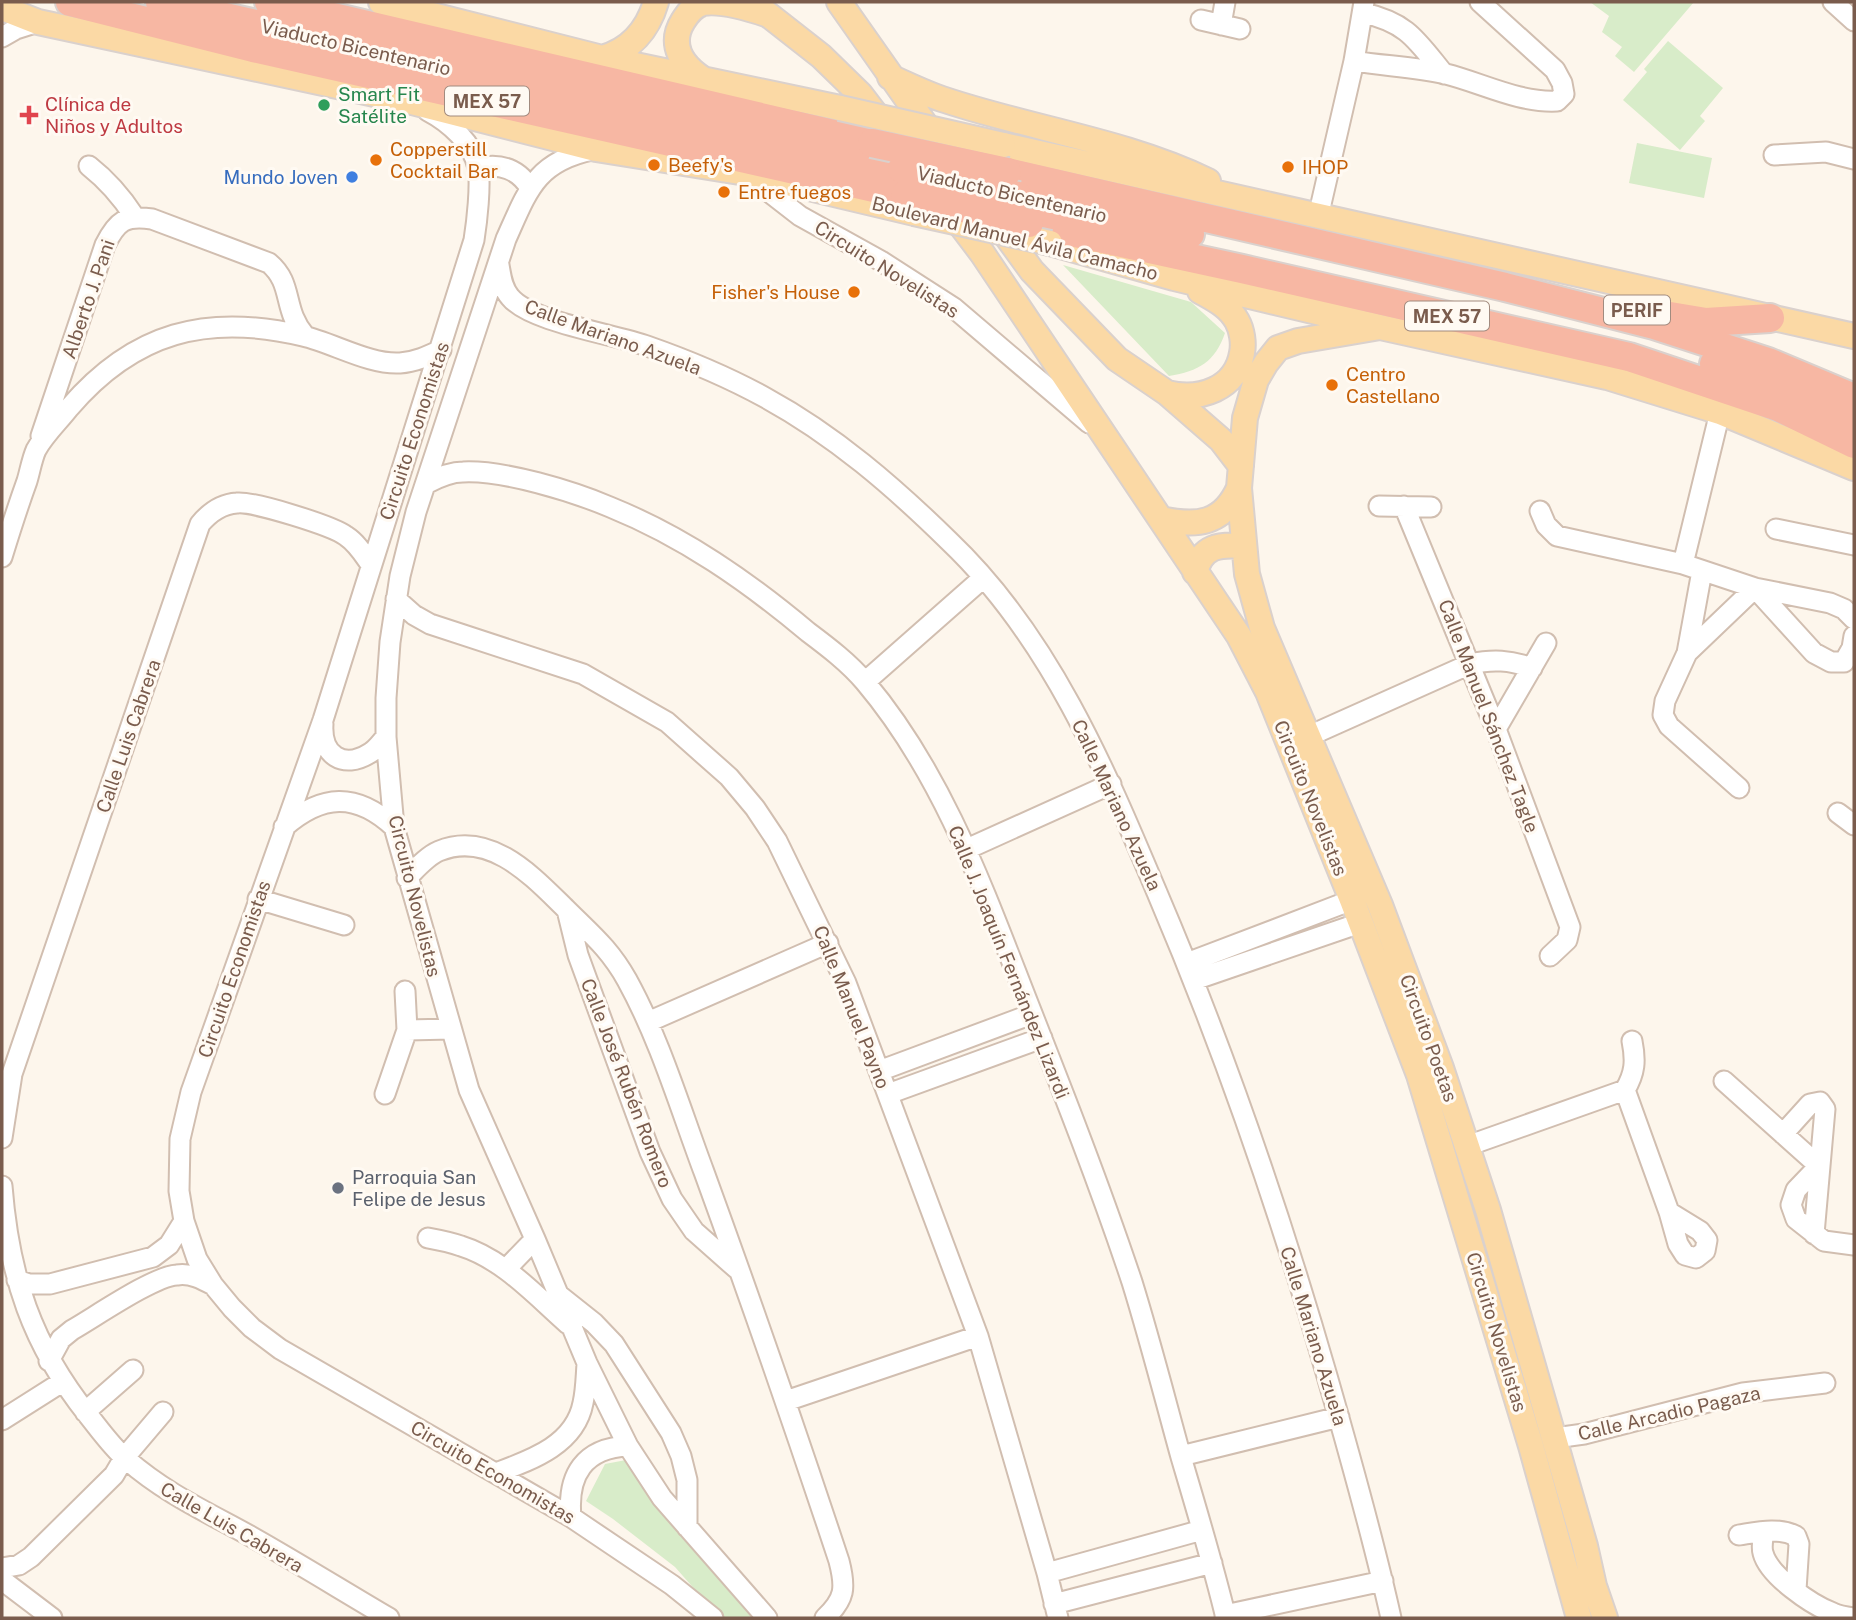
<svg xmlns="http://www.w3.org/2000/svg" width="1856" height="1620" font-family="'Public Sans',sans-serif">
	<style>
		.green { fill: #d8ecc9 }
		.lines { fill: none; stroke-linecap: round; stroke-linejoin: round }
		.minor-casing { stroke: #d1beb0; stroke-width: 23 }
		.major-casing { stroke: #dad1cd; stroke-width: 28 }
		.highway-casing { stroke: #dad1cd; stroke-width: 32 }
		.minor { stroke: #fff; stroke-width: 19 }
		.major { stroke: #fbd9a5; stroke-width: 24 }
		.highway { stroke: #f7b7a3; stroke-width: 28 }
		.major-bridge-casing { stroke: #dad1cd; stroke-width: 28; stroke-linecap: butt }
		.highway-bridge-casing { stroke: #dad1cd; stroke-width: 32; stroke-linecap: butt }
		.major-bridge { stroke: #fbd9a5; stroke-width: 24 }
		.highway-bridge { stroke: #f7b7a3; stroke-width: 28 }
		.leisure-dot { fill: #2e9e5b; stroke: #fffaf3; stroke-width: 2.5 }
		.health-dot { fill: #e0444e; stroke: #fffaf3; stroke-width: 2.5 }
		.food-dot { fill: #e8710a; stroke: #fffaf3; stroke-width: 2.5 }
		.shop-dot { fill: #3f7fe0; stroke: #fffaf3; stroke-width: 2.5 }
		.worship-dot { fill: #6b7280; stroke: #fffaf3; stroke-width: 2.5 }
		.labels { text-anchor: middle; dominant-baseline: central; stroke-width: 6; stroke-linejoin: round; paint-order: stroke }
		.shield { fill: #fffaf3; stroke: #a28b7f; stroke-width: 2 }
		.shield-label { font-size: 18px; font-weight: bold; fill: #7a5c4d }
		.street-label { font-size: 19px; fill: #7a5c4d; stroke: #fffaf3 }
		.leisure-label { font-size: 19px; fill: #27864d; stroke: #fffaf3; text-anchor: start }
		.health-label { font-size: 19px; fill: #be3a42; stroke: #fffaf3; text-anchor: start }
		.food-label { font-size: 19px; fill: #c56008; stroke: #fffaf3; text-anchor: start }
		.shop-label { font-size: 19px; fill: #366cbe; stroke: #fffaf3; text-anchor: end }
		.worship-label { font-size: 19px; fill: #5b616d; stroke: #fffaf3; text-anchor: start }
	</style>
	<rect width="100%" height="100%" fill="#fdf6ec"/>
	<!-- green -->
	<path class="green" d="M 1590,2 L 1694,2 L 1634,72 L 1615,56 L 1622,47 L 1602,32 L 1609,16 Z
		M 1668,41 L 1723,88 L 1700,116 L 1705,121 L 1680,150 L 1623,100 L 1647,72 L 1644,69 Z
		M 1637,143 L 1712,158 L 1704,198 L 1629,183 Z
		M 1063,265 L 1191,302 L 1225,333 C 1215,362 1199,371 1169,376 Z
		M 626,1460 L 762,1618 L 720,1618 L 675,1567 L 613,1519 L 586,1501 L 605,1464 Z"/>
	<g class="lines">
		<!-- minor casing -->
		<g class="minor-casing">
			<path id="minor" d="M 1833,2 L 1854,21
				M 1364,13 C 1408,23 1417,41 1444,74
				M 1201,20 L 1240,29
				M 1221,25 L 1225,2
				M 2,37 L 16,29 L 38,22
				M 1354,61 C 1384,66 1416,67 1446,74 C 1482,83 1519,103 1557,101 L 1564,94 L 1562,83 L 1555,70 L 1480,2
				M 428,111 C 449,122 473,143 478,168 C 481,185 477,221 474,240 L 323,720 L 191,1092 L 180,1139 L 179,1191 L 184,1221 L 197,1259 L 213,1285 L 232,1308 L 252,1328 L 280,1349 L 571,1517 L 672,1585 L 713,1618
				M 592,150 C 536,162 528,190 506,239 L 416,512 L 400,576 L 390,642 L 386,698 L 386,737 L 394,827 L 469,1090 L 535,1239 L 587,1363 L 628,1446 L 662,1498 L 767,1618
				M 1774,155 L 1826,152 L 1854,159
				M 89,166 C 108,181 121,196 134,216
				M 478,168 C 501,163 518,169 530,188
				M 746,174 L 800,216 L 881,261 L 954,308 L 1089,423
				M 1318,217 L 1354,61 L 1364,2
				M 499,265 C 501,276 502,288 510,297 C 530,322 614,334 647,346 C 687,360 728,377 766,398 C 834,435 894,487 949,541 C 1050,637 1105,769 1158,895 C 1225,1052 1280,1213 1327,1376 C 1350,1456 1373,1537 1391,1618
				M 41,436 L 105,245 C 117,221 125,215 152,219 L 269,263 C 294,284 282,309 305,336
				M 428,483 C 439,477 450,472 463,472 C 504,470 572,491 610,507 C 684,537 747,581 808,632 C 828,647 849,663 865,682 C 942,773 983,888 1026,998 C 1063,1092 1100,1186 1132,1282 C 1150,1340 1165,1399 1181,1457 C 1197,1511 1213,1564 1226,1618
				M 1379,506 L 1431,507
				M 1404,506 L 1496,729 L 1570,927 L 1567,940 L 1550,956
				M 1540,511 L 1546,525 L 1557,536 L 1683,564 L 1755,588 L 1830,603 L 1844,609 L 1854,619
				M 1776,529 L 1854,545
				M 2,557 C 10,531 18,506 27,481 C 30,471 32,459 36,450 C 44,435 59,421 69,408 C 134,332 207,313 303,336 C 333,343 370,365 400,363 C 415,362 428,356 441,350
				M 1683,564 L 1720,412
				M 1755,588 L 1814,653 L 1831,662 L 1844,662 L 1852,648 L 1854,636
				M 396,599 L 414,615 L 430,624 L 583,674 L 667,722 L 729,777 L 755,808 L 777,841 L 846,983 L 978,1336 L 1047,1573 L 1058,1618
				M 1687,653 L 1702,571
				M 865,682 L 983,578
				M 323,724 C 321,755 343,770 370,753 C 377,749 381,742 386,737
				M 1496,729 L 1546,643
				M 1309,736 L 1470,664 C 1493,659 1510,660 1532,668
				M 1739,788 L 1669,726 L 1663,715 L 1665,701 L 1687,653 L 1755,588
				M 1838,813 L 1854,825
				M 284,827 C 322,794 356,792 394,827
				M 967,849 L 1111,784
				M 407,878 C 416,869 427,856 439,851 C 491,830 533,877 566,909 C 591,934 609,948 627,980 C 660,1040 680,1108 704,1172 C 751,1301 796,1431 839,1561 C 846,1588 845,1599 825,1618
				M 258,899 L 344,925
				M 567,910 L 578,955 L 650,1152 L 672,1199 L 694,1231 L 737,1269
				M 1187,963 L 1352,900
				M 1194,980 L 1360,923
				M 648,1022 L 828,943
				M 407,1030 L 451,1029
				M 879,1071 L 1032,1014
				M 1724,1081 L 1819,1166 L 1796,1190 L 1791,1205 L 1796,1219 L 1824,1241 L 1854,1245
				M 1625,1090 L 1669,1212 L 1678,1244 L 1685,1255 L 1696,1258 L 1705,1251 L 1707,1240 L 1700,1231 L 1669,1212
				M 385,1094 L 407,1030 L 405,991
				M 888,1094 L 1042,1038
				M 1783,1134 L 1810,1104 L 1820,1102 L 1825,1109 L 1814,1234
				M 2,1138 L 12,1074 L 200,524 C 210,512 221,504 237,503 C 253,501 333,526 346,536 C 357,543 364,555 371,565
				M 1467,1146 L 1625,1090 C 1635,1073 1636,1061 1632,1041
				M 2,1186 C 9,1276 32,1345 88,1415 C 100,1430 112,1447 126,1459 C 166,1494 207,1512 252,1537 C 298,1563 343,1591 389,1618
				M 428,1238 C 439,1240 450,1242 461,1246 C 503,1259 535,1295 568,1324
				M 506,1269 L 535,1239
				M 17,1280 L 29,1284 L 50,1284 L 153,1257 L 169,1245 L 184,1221
				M 560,1296 L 594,1323 L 614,1344 L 671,1433 L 681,1456 L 687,1480 L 687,1527
				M 49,1361 L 61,1339 L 72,1330 C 95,1317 154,1276 177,1275 C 191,1273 202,1279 213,1285
				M 786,1401 L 978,1336
				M 85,1412 L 133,1370
				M 2,1420 L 62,1382
				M 1555,1438 L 1584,1434 L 1743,1393 L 1825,1383
				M 1181,1456 L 1339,1417
				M 496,1473 C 531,1460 575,1445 583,1403 C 586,1390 586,1377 587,1364
				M 571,1517 C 567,1475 584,1448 628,1446
				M 1764,1532 C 1763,1539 1761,1546 1763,1553 C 1769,1576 1812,1605 1833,1613 C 1839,1616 1847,1617 1854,1618
				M 1739,1535 C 1758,1532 1778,1527 1796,1536 L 1799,1544 L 1796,1590
				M 2,1568 L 19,1565 L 31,1557 L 114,1475 L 124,1458 L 163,1412
				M 1047,1573 L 1202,1530
				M 2,1580 L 52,1618
				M 1054,1604 L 1212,1563
				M 1225,1615 L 1383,1581"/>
		</g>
		<!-- major casing -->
		<g class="major-casing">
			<path id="major" d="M 381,2 L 602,58 L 840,108
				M 752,2 L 821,56 L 860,94 L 886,128
				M 839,2 L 936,140
				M 2,8 L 38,22 L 412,102 L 596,149 L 746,173 L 914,213
				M 602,58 C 631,50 648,29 656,2
				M 890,77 C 908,85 926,94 945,100 C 1032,129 1125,141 1208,181
				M 703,79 C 683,66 668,45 683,21 C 688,13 693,6 703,3 C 722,0 748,8 766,14
				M 1003,145 L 1854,336
				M 951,212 L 982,253 L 1239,636 L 1268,692 L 1352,900 L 1419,1075 L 1531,1446 L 1579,1618
				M 995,220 L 1032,271 L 1117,359 L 1167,393 L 1221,440 L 1241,466
				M 1050,243 L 1174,278 L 1380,327 L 1607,377 L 1720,412 L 1854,468
				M 1380,327 L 1298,341 L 1278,348 L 1266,363 L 1256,380 L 1245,418 L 1239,488 L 1247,574 L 1262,628 L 1380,905 L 1441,1068 L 1488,1210 L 1585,1546 L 1594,1586 L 1605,1618
				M 1167,393 C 1200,401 1236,389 1242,353 C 1244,343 1242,330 1237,321 C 1229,306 1214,299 1200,291
				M 1161,519 C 1197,527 1223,524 1239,488
				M 1195,572 C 1202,546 1219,544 1243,546"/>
		</g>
		<!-- highway casing -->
		<g class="highway-casing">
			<path id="highway" d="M 70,2 L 253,48 L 905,195
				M 160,2 L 735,134 L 892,166
				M 269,2 L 872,143
				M 1007,172 L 1505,287 L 1654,325 L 1768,362 L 1854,398
				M 1018,196 L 1190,234
				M 1029,223 L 1242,269 L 1629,357 L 1778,407 L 1854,444
				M 1670,316 L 1706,322 L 1770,318
				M 1714,364 L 1779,388 L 1854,421"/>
		</g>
		<!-- minor -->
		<use href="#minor" class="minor"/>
		<!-- major -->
		<use href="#major" class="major"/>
		<!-- highway -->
		<use href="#highway" class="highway"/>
		<!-- major-bridge casing -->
		<g class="major-bridge-casing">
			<path id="major-bridge" d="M 840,108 L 1003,145
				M 914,213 L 1050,243"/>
		</g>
		<!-- highway-bridge casing -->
		<g class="highway-bridge-casing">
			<path id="highway-bridge" d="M 872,143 L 1007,172
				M 902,169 L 1018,196
				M 905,195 L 1029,223"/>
		</g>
		<!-- major-bridge -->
		<use href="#major-bridge" class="major-bridge"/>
		<!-- highway-bridge -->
		<use href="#highway-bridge" class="highway-bridge"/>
	</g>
	<!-- markers -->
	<circle class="leisure-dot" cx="324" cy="105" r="7"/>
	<path class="health-dot" d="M25.5 104.5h7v7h7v7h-7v7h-7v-7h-7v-7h7z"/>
	<g class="food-dot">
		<circle cx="376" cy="160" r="7"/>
		<circle cx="654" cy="165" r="7"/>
		<circle cx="1288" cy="167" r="7"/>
		<circle cx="724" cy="192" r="7"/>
		<circle cx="854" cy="292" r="7"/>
		<circle cx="1332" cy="385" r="7"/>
	</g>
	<circle class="shop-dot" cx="352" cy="177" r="7"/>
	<circle class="worship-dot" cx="338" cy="1188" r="7"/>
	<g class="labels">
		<!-- shield labels -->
		<g class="shield">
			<rect x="445" y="86.5" width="84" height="29" rx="5"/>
			<rect x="1604" y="295.5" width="66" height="29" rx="5"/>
			<rect x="1405" y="301.5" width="84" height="29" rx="5"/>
		</g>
		<g class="shield-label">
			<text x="487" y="101">MEX 57</text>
			<text x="1637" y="310">PERIF</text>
			<text x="1447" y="316">MEX 57</text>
		</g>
		<!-- street labels -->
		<g class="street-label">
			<text transform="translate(356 47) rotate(13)">Viaducto Bicentenario</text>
			<text transform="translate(1012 194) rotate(13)">Viaducto Bicentenario</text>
			<text transform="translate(1015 238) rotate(14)">Boulevard Manuel Ávila Camacho</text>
			<text transform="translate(887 269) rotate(32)">Circuito Novelistas</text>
			<text transform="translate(88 299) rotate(-71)">Alberto J. Pani</text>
			<text transform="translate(613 337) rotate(20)">Calle Mariano Azuela</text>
			<text transform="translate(414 431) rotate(-72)">Circuito Economistas</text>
			<text transform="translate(1489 716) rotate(69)">Calle Manuel Sánchez Tagle</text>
			<text transform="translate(128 736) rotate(-71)">Calle Luis Cabrera</text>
			<text transform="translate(1311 798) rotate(68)">Circuito Novelistas</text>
			<text transform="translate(1117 805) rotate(65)">Calle Mariano Azuela</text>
			<text transform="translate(415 896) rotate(76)">Circuito Novelistas</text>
			<text transform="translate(1009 962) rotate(68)">Calle J. Joaquín Fernández Lizardi</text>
			<text transform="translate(234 969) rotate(-71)">Circuito Economistas</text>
			<text transform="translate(852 1007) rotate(68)">Calle Manuel Payno</text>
			<text transform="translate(1429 1038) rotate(70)">Circuito Poetas</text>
			<text transform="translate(627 1083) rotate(69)">Calle José Rubén Romero</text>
			<text transform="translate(1497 1332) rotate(73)">Circuito Novelistas</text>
			<text transform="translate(1314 1336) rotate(73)">Calle Mariano Azuela</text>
			<text transform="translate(1669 1413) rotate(-13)">Calle Arcadio Pagaza</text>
			<text transform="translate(493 1472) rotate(30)">Circuito Economistas</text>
			<text transform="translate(232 1527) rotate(30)">Calle Luis Cabrera</text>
		</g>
		<!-- leisure labels -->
		<g class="leisure-label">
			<text x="338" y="94">Smart Fit<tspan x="338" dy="22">Satélite</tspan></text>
		</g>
		<!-- health labels -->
		<g class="health-label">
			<text x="45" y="104">Clínica de<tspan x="45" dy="22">Niños y Adultos</tspan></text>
		</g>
		<!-- food labels -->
		<g class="food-label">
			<text x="390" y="149">Copperstill<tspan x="390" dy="22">Cocktail Bar</tspan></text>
			<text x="668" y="165">Beefy's</text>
			<text x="1302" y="167">IHOP</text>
			<text x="738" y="192">Entre fuegos</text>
			<text x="840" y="292" text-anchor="end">Fisher's House</text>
			<text x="1346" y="374">Centro<tspan x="1346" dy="22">Castellano</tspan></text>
		</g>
		<!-- shop labels -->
		<g class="shop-label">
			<text x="338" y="177">Mundo Joven</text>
		</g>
		<!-- worship labels -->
		<g class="worship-label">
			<text x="352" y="1177">Parroquia San<tspan x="352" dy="22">Felipe de Jesus</tspan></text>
		</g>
	</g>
	<!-- border -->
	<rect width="1856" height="1620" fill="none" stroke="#7a5c4d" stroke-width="7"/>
</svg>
